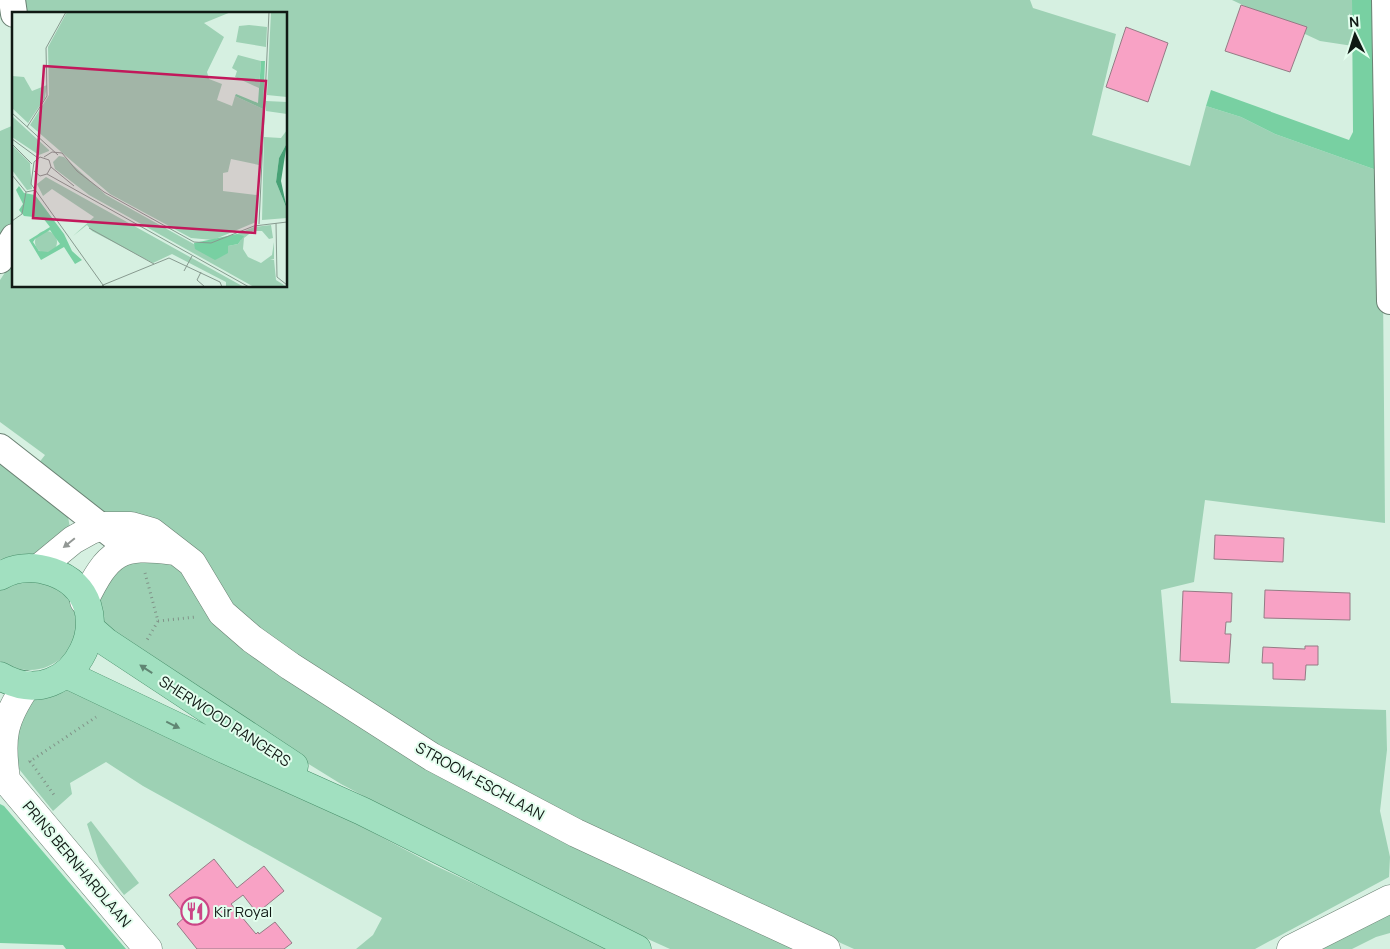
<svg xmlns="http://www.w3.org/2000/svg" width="1390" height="949" font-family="Manrope,sans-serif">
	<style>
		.green { fill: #9dd1b4 }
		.forest { fill: #78d0a2 }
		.building { fill: #f8a2c5; stroke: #957b85 }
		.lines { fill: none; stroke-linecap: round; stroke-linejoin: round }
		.street-casing { stroke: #6a8173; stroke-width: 28 }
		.secondary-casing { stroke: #6a8173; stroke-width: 29 }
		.primary-casing { stroke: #468d68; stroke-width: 29 }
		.path { stroke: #809388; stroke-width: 3; stroke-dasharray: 1 4; stroke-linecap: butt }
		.street { stroke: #fff; stroke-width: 26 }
		.secondary { stroke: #fff; stroke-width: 28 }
		.primary { stroke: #a1e0c0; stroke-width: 28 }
		.oneway { fill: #939895 }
		.oneway2 { fill: #608673 }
		.labels { text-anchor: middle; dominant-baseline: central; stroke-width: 4; stroke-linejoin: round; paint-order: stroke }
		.street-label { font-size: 15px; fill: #101914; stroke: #e3feee }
		.poi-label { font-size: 15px; fill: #101914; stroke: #e3feee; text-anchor: start }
		.inset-road { fill: none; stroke: #879a8f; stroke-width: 1 }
		.view { fill: #c2185b; fill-opacity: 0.15; stroke: #c2185b; stroke-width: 2.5 }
		.inset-edge { fill: none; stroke: #101914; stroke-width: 2.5 }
	</style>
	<rect width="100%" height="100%" fill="#d6f0e1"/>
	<!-- green -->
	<path class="green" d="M 25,0 L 1030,0 L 1033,8 L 1116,34 L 1092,135 L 1190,166 L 1206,106 L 1241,117 L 1275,134 L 1382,172 L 1385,523 L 1205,500 L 1194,582 L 1161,590 L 1171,703 L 1386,710 L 1387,750 L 1380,811 L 1390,857 L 1389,877 L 1255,949 L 854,949 L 590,829 L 370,708 L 235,610 L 179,536 L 163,526 L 113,519 L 38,464 L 45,455 L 0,422 L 0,280 L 14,259 L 14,286 L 286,286 L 286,14 L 27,14 Z
		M 1232,0 L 1352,0 L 1353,46 L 1320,41 Z
		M 14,125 L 14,218 L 0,241 L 0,131 Z
		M 0,457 L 67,511 L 70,528 L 52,548 L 26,557 L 0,559 Z
		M 166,558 L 184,569 L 222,627 L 808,949 L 670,949 L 561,900 L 341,784 L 244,724 L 108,634 L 96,608 L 111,566 Z
		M 40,580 C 48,585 60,590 66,597 C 98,637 50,692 0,661 L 0,589 L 10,582 Z
		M 69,687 L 336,813 L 434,865 L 611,949 L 356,949 L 373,935 L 382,918 L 143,786 L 106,762 L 70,783 L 72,794 L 53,811 L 19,769 L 13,758 L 20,710 L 38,695 Z
		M 91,821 L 139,883 L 124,895 L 99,862 L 87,824 Z
		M 1390,907 L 1390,933 L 1376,937 L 1352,949 L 1306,949 Z"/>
	<!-- forest -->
	<path class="forest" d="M 1352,0 L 1377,0 L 1382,172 L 1275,134 L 1241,117 L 1206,106 L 1211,90 L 1349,140 L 1353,132 Z
		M 0,804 L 4,806 L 126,949 L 66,949 L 63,945 L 0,943 Z"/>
	<!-- building -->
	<path class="building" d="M 1241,5 L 1307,27 L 1290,72 L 1225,51 Z
		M 1126,27 L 1168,43 L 1148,102 L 1106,87 Z
		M 1215,535 L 1284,538 L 1283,562 L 1214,559 Z
		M 1265,590 L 1350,593 L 1350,620 L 1264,618 Z
		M 1183,591 L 1232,593 L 1231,622 L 1226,622 L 1225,634 L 1231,634 L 1229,663 L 1180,661 Z
		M 1305,646 L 1318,646 L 1318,665 L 1306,665 L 1305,680 L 1273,679 L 1273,663 L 1262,663 L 1263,647 L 1305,649 Z
		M 214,859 L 237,888 L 264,866 L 284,891 L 257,913 L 243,895 L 231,904 L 256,934 L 258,932 L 259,934 L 275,922 L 292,943 L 284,949 L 197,949 L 177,924 L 186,916 L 169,895 Z"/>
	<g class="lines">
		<!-- street casing -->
		<g class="street-casing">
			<path id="street" d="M 12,0 L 14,14
				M 1385,0 L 1390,301
				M 0,260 L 14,237
				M 0,447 L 116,538"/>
		</g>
		<!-- secondary casing -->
		<g class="secondary-casing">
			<path id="secondary" d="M 39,568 L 73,540 L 91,530 L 102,526 L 131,526 L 152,532 L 192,563 L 222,613 L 252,639 L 290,666 L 432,757 L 576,833 L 826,949
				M 84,601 C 108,552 119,543 174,551
				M 0,773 L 148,949
				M 6,779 C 0,737 3,720 27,685
				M 1291,949 L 1390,899"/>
		</g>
		<!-- primary casing -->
		<g class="primary-casing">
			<path id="primary" d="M 0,576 C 17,566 34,566 52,572 C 130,599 75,720 0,676
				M 90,628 L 106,642 L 294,766
				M 66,674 L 224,749 L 362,811 L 637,949"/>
		</g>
		<!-- path -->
		<path class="path" d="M 145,573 L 158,621 L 147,640
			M 158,621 L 196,617
			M 30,761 L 54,795
			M 29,762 L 96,717"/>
		<!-- street -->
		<use href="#street" class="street"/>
		<!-- secondary -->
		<use href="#secondary" class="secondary"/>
		<!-- primary -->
		<use href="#primary" class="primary"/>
	</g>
	<!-- one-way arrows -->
	<defs><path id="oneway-solid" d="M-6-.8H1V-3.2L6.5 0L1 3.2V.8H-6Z" transform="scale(1.25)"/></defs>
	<use class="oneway" href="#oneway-solid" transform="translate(69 543) rotate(141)"/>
	<g class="oneway2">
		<use href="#oneway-solid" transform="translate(146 669) rotate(-147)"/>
		<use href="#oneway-solid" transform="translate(173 725) rotate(26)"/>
	</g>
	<!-- icons -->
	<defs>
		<g id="restaurant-ring" transform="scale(1.4375)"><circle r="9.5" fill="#e3feee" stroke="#cb4586" stroke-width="1.5"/><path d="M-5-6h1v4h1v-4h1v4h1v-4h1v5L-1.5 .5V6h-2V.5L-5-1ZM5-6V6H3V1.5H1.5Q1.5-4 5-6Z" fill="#cb4586"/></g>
	</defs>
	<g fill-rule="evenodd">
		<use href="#restaurant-ring" x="195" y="911"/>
	</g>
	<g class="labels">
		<!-- street labels -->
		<g class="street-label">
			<text transform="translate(225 721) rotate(33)">SHERWOOD RANGERS</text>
			<text transform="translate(480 781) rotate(29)">STROOM-ESCHLAAN</text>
			<text transform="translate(77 864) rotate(50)">PRINS BERNHARDLAAN</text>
		</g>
		<!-- poi labels -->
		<g class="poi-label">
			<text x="214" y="911">Kir Royal</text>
		</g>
	</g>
	<!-- overview -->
	<g transform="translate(12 12)">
		<rect width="275" height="275" fill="#d6f0e1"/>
		<path d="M 55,0 L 219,0 L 192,11 L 212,25 L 195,60 L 197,67 L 210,72 L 205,88 L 220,94 L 223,84 L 251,97 L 247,153 L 219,147 L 216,160 L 211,161 L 211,179 L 245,183 L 244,210 L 201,228 L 179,226 L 98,182 L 18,113 L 37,83 L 36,35 ZM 259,0 L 274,0 L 275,85 L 255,83 ZM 237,13 L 255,15 L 254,35 L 224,30 L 227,14 ZM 226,43 L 249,49 L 247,76 L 223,65 L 225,59 L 220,56 ZM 0,64 L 12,65 L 20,79 L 35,73 L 33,86 L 16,111 L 0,96 ZM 254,89 L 275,90 L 275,102 L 254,99 ZM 0,104 L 37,138 L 37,139 L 27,143 L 0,125 ZM 275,118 L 275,131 L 267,146 L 264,170 L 275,197 L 275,206 L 250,208 L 252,125 L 269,126 ZM 0,133 L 18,151 L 20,177 L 15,178 L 0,158 ZM 47,144 L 52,145 L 94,183 L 205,245 L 216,234 L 226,232 L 229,228 L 225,222 L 242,215 L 259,213 L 261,226 L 257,227 L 250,219 L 241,219 L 232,226 L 231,237 L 236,245 L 249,251 L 260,243 L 262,230 L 262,247 L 258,248 L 262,248 L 264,268 L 275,275 L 242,275 L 77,183 L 43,157 L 41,150 ZM 34,165 L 232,275 L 214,275 L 214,270 L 160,242 L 141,251 L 80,219 L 75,213 L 61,224 L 82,205 L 40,177 L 31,184 L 25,172 ZM23 230a11 11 0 1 1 22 0a11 11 0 1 1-22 0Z" fill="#9dd1b4"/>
		<path d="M 249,49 L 253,49 L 251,97 L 223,84 L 224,82 L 246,91 ZM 7,174 L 12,181 L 23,183 L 52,222 L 60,239 L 70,248 L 63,252 L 52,235 L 29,248 L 17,228 L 38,215 L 31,206 L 12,204 L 7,198 L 11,192 L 4,178 ZM 38,218 L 48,232 L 36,240 L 27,239 L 21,230 L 23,227 ZM 225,222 L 232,224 L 226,232 L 216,234 L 216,241 L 207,246 L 203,248 L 183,237 L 182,231 Z" fill="#78d0a2" fill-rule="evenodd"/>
		<path d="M 275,131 L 269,169 L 275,197 L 264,170 L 267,146 Z" fill="#47a175"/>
		<path class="inset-road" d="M 0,101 L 46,143M 15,115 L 35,84 L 34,36 L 54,0M 0,127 L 26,146M 0,132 L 20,152M 32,145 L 40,140 L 50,141 L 65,159 L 92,180 L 182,230 L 199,231 L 242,214 L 275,210M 39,155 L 62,174M 22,159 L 28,164 L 35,162 L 39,155 L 37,148 L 28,145 L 22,150 L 19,172 L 91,273 L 89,275M 35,162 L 237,275M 0,163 L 14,180 L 24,178M 0,209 L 10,202 L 14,180M 264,211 L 265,265 L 275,273M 247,212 L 257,0M 77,216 L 142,252M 172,259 L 180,244M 189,260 L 185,268 L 193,275M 93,275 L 91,273 L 157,246 L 208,270 L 210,275"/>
		<path class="view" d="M 32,54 L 254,69 L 243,221 L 21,206 Z"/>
		<rect width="275" height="275" class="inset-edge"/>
	</g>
	<!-- north arrow -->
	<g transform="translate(1355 35) rotate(356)" stroke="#e3feee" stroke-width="4" paint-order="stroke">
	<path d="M0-4L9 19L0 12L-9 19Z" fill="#101914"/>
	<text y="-8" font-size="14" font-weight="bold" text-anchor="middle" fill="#101914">N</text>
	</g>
</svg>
